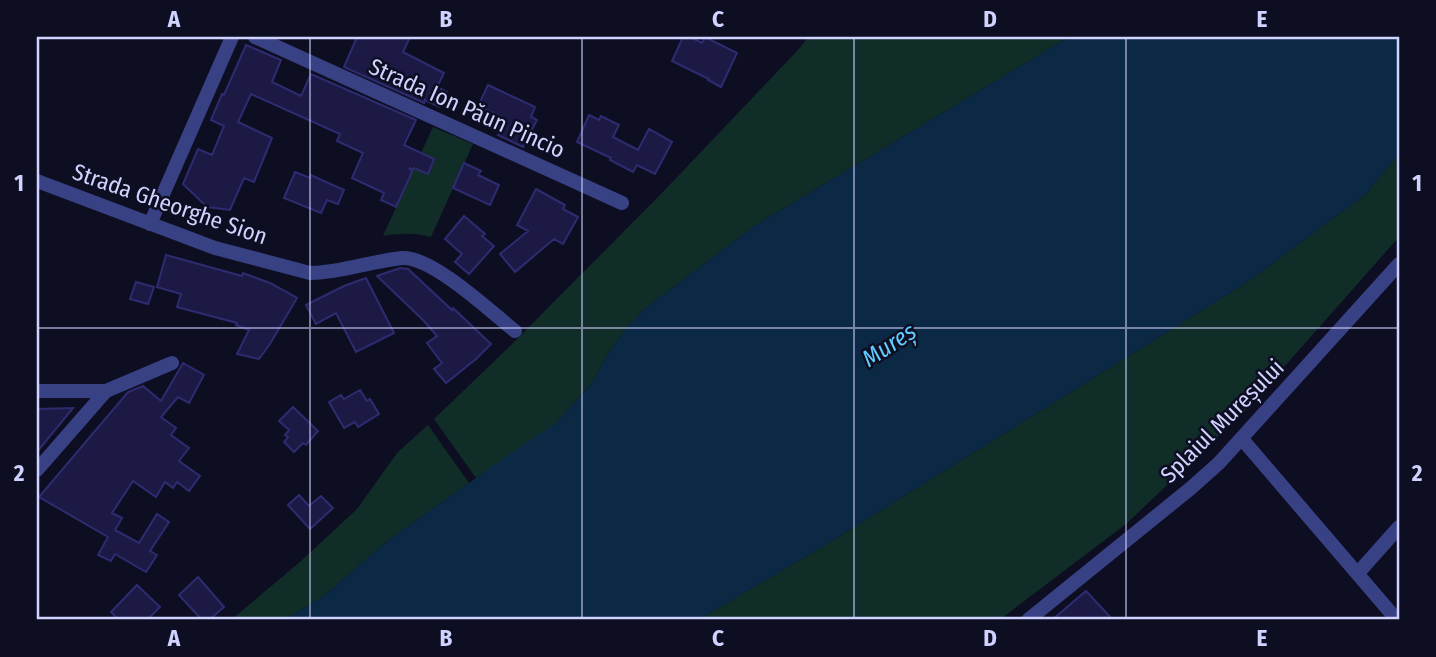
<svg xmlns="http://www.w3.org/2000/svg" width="1436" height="657" font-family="'Fira Sans Condensed',sans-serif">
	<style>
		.green { fill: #112d28 }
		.water { fill: #0b2945 }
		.building { fill: #1c1944; stroke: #2e2b71; stroke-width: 2 }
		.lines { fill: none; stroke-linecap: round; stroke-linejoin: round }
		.street { stroke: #384183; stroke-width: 14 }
		.grid { fill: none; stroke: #d0d2ff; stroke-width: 2; stroke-opacity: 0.55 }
		.labels { text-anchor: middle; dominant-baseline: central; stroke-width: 5; stroke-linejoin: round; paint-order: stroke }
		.street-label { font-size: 23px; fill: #d0d2ff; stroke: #0e0e23 }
		.water-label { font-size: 24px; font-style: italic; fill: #5ecdff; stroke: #0e0e23 }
		.neatline { fill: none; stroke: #d0d2ff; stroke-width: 2.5 }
		.grid-label { font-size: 23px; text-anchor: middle; font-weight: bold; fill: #d0d2ff }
	</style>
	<rect width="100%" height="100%" fill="#0e0e23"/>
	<!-- green -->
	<path class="green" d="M 808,37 L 1069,37 L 753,227 L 643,310 L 629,325 L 607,355 L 592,383 L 555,424 L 476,478 L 434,419 L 507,349 L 660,195 L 799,49 Z
		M 433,127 L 473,144 L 431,237 C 414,233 400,233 383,236 L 414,168 L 427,174 L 434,160 L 421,153 Z
		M 1399,154 L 1399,237 L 1244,412 L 1126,524 L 999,620 L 698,620 L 827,544 L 1249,281 L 1366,194 Z
		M 428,425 L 469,483 L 386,542 L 324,596 L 284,620 L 231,620 L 301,561 L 357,509 L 397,453 Z"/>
	<!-- water -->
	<path class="water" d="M 1069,37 L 1399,37 L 1399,154 L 1366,194 L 1249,281 L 827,544 L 698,620 L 284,620 L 324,596 L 386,542 L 511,453 L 555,424 L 592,383 L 607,355 L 629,325 L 643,310 L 753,227 Z"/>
	<!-- building -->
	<path class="building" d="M 357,37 L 410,37 L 403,52 L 444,73 L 437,87 L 447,92 L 439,107 L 425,100 L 424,103 L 344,67 Z
		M 683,37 L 690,37 L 702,43 L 705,37 L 737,53 L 721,87 L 708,80 L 709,79 L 672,61 Z
		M 246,45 L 281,60 L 272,82 L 301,96 L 311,74 L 416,120 L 404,145 L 434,159 L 428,174 L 414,168 L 413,170 L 409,168 L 412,172 L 396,207 L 381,200 L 384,193 L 352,178 L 363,153 L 337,141 L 340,134 L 251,94 L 238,122 L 272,138 L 254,182 L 244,178 L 230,210 L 207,207 L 183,184 L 198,149 L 212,155 L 224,126 L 211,120 L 222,94 L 224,95 Z
		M 488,85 L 535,107 L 531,117 L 537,120 L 523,147 L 498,135 L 506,119 L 478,106 Z
		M 589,115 L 599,120 L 601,116 L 619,125 L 613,137 L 638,150 L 649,129 L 672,142 L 655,174 L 637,165 L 633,172 L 610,160 L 611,158 L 577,142 Z
		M 464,163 L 481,171 L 478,175 L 499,185 L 490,205 L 453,188 Z
		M 295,172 L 310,178 L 311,175 L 344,190 L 338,204 L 327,200 L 321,213 L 284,198 Z
		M 536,189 L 565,205 L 563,209 L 578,217 L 563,244 L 554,239 L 515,272 L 500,254 L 528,231 L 517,225 Z
		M 464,216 L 485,234 L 482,236 L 494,246 L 469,274 L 455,262 L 462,254 L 445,239 Z
		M 166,255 L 242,276 L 243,273 L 270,283 L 297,298 L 270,344 L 259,359 L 237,354 L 249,330 L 236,325 L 237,323 L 177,307 L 181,294 L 157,287 Z
		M 400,268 L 408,269 L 452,310 L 453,308 L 491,344 L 476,359 L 446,383 L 434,369 L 442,363 L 427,343 L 437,336 L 423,320 L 377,276 Z
		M 366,278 L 394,333 L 356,352 L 336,313 L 316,324 L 306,305 L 344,286 Z
		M 136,282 L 154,287 L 148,304 L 130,299 Z
		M 183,363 L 204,375 L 189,403 L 178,397 L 161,417 L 176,428 L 171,435 L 189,448 L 179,461 L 200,476 L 189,491 L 177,482 L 173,488 L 165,482 L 156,497 L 133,481 L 112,513 L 122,518 L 115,530 L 139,543 L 157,514 L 169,522 L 150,551 L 157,555 L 146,572 L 115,554 L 111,561 L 98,555 L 108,537 L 39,497 L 128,392 L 143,386 L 161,401 Z
		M 360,390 L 367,401 L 370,399 L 379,414 L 358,427 L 355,422 L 344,428 L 329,402 L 341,395 L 344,399 Z
		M 293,407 L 318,431 L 306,445 L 303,443 L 294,452 L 284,442 L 288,437 L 285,435 L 289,430 L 279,421 Z
		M 73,408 L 37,452 L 37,409 Z
		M 299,495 L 309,506 L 321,496 L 333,508 L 310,529 L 288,505 Z
		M 198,577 L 224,607 L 209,620 L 202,620 L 179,595 Z
		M 137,585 L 160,607 L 147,620 L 119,620 L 111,612 Z
		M 1086,591 L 1113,620 L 1052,620 Z"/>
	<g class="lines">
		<!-- street -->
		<path class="street" d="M 255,37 L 622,203
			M 37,181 L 215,248 L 310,273 C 341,273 371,261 402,258 C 432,256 491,312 515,331
			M 150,224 L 232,37
			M 37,391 L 106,391 L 172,363
			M 1242,439 L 1397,620
			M 37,470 L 106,391
			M 1358,573 L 1399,527
			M 1028,620 L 1191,488 L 1219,463 L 1399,264"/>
	</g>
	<!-- grid -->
	<path class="grid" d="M 310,37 L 310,620M 582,37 L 582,620M 854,37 L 854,620M 1126,37 L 1126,620M 37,328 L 1399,328"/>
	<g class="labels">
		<!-- street labels -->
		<g class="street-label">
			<text transform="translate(467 108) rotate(24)">Strada Ion Păun Pincio</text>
			<text transform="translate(170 204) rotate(19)">Strada Gheorghe Sion</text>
			<text transform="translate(1222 421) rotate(-45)">Splaiul Mureșului</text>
		</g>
		<!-- water labels -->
		<g class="water-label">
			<text transform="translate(889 345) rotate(-33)">Mureș</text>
		</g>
	</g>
	<!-- border -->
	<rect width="1436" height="657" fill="none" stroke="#0e0e23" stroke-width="77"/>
	<rect x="38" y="38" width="1360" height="580" class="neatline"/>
	<g class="grid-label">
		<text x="174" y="27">A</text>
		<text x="446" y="27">B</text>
		<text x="718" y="27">C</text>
		<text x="990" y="27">D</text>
		<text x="1262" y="27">E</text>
		<text x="19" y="191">1</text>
		<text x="1417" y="191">1</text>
		<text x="19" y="481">2</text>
		<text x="1417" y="481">2</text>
		<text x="174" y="646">A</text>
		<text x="446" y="646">B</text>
		<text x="718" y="646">C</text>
		<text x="990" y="646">D</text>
		<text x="1262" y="646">E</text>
	</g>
</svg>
